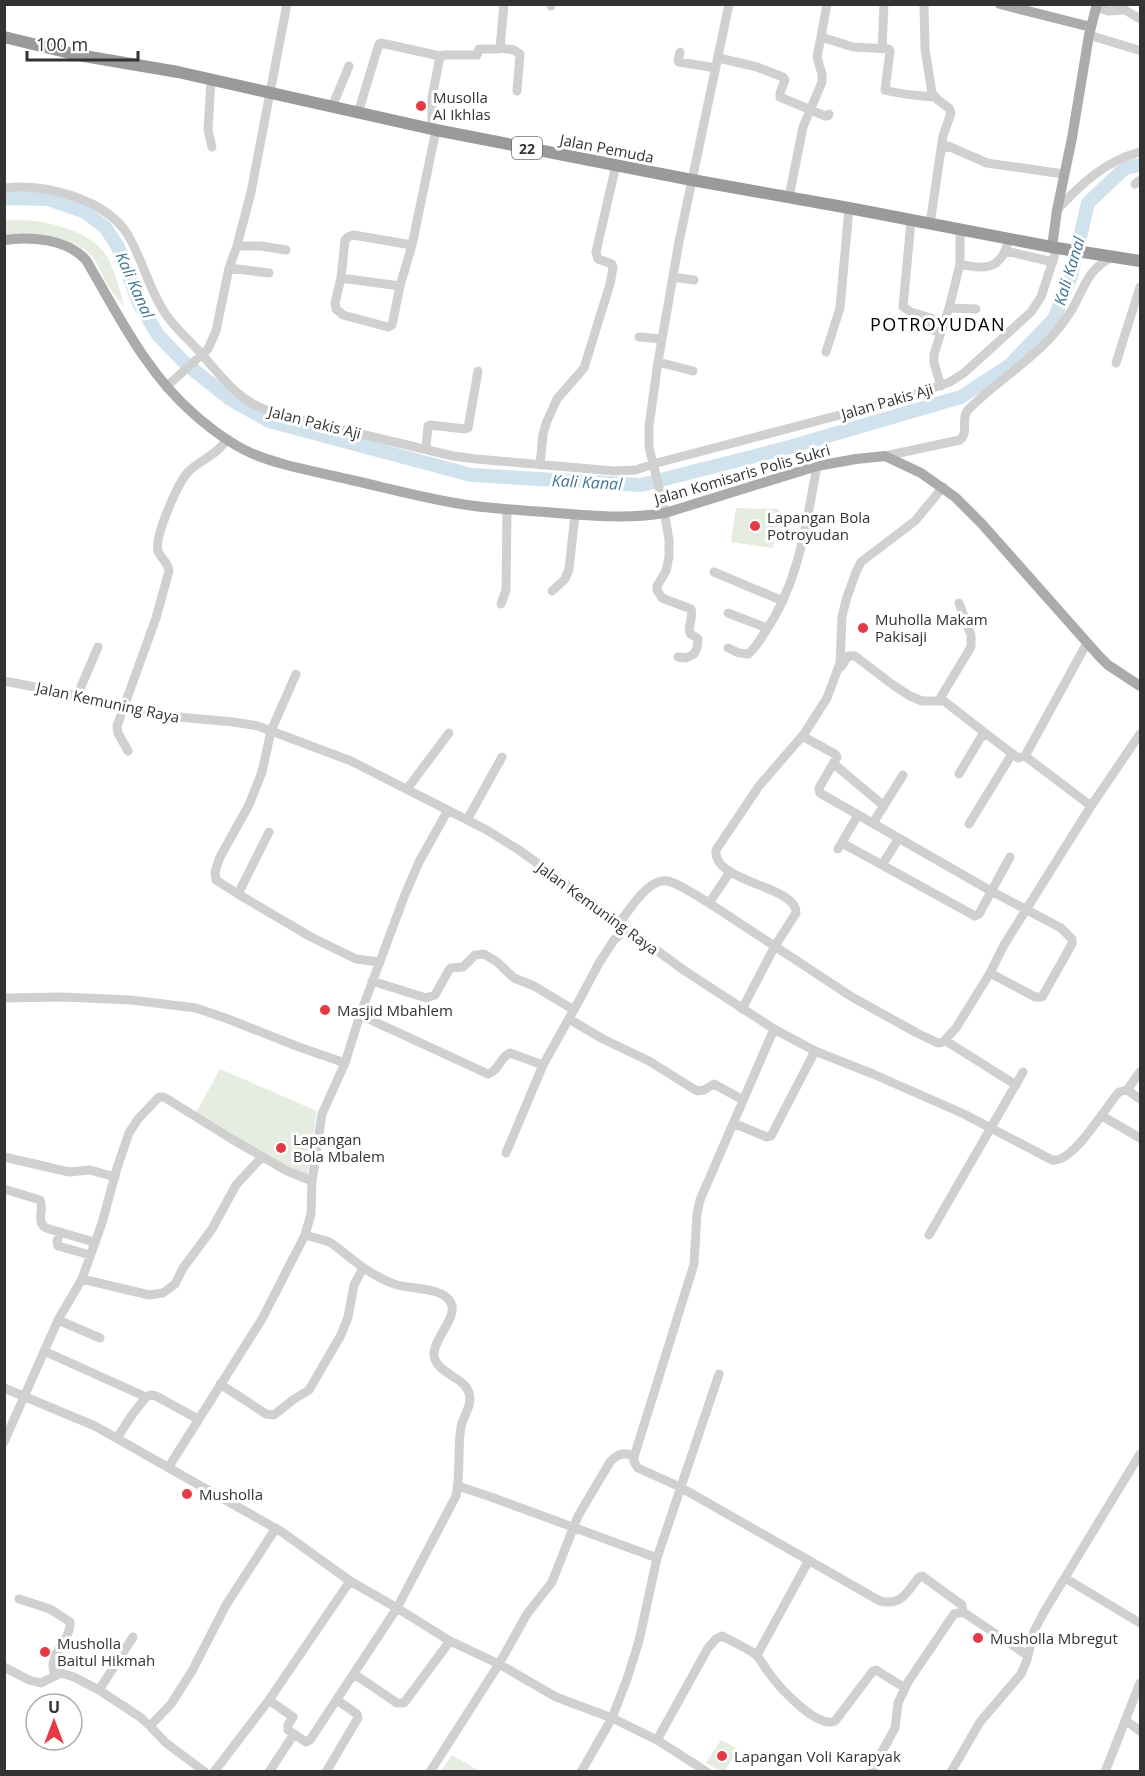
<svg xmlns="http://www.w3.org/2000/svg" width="1145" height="1776" font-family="'Open Sans',sans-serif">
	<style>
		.green { fill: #e6ecdf }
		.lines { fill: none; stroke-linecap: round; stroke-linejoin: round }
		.river { stroke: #cfe2ee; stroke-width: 14 }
		.minor { stroke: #d0d0d0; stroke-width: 9 }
		.major { stroke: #ababab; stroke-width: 10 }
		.highway { stroke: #9a9a9a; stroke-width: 12 }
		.poi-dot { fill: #e63946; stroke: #fff; stroke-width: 2 }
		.labels { text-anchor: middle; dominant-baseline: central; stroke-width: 6; stroke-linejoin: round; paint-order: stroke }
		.shield { fill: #fff; stroke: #707070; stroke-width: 1.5 }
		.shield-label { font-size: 14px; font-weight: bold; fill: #333 }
		.poi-label { font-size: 15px; fill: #333; stroke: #fff; text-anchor: start }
		.street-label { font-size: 15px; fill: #333; stroke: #fff }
		.water-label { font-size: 16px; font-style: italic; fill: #3f7597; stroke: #fff }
		.quarter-label { font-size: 18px; letter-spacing: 1.5px; fill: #000; stroke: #fff }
	</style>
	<rect width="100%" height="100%" fill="#fff"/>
	<!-- green -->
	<path class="green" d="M 5,220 C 35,218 82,226 103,251 C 113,263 121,292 124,307 C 118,299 110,290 105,281 C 102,274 99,266 95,260 C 77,235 32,231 5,235 Z
		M 736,508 L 779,509 L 773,548 L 731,542 Z
		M 220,1069 L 317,1111 L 307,1179 L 194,1116 Z
		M 721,1740 L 738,1749 L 725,1771 L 721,1771 L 706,1763 Z
		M 452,1755 L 479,1771 L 441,1771 Z"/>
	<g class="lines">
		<!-- river -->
		<path class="river" d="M 4,199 L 13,198 L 48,199 L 85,212 L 105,227 L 118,247 L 139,303 L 158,335 L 185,363 L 230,399 L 269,421 L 471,475 L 641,485 L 786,448 L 961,397 L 1010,365 L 1054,319 L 1071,276 L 1088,203 L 1125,168 L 1140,165"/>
		<!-- minor -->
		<path class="minor" d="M 551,4 L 551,6
			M 827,4 L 821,37 L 853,47 L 889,49 L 890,51 L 885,90 C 902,95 917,95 934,97
			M 924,4 L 925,49 L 932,93 L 938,100 L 949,108 L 951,113 L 943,136 L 930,224
			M 1097,7 L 1108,11 L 1125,10 L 1140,19
			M 1089,35 L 1138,50
			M 500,48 L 514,50 L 520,54 L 517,91
			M 882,49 L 884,4
			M 680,52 L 678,60 L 679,62 L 716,68
			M 719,58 L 757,67 L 783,77 L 785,80 L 780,93 L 780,97 L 825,116 L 828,116 L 829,114
			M 211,80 L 208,130 L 212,147
			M 332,107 L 349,66
			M 358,113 L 379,44 L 381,43 L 440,56 L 445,55 L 477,55 L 479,49 L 498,49 L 500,48 L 504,4
			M 432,129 L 432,98 L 440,56
			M 942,149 L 948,146 L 987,163 L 1064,174
			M 1135,184 L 1140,180
			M 4,188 C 44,183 106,199 128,235 C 142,259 148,286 163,310 C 171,324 185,336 196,348 C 217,370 233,397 264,409 C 271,412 278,414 285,416 L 453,456 L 476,459 L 614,471 L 636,470 L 653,464 L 897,400 L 950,382 L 964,373 L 1031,312 L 1041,297 L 1057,248
			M 789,197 L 803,127 L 822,82 L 822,74 L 817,57 L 821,37
			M 1057,210 C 1081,184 1105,161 1140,152
			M 911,221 L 903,307 L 911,312 L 931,318 L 932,330 L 941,332
			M 960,230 L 960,264 L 949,308 L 976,309
			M 412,245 L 353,235 L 348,237 L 345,240 L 341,278 L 335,303 L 336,309 L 343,315 L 388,327 L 392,325 L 400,286 L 412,245 L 436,130
			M 237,246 L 261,246 L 286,250
			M 1006,251 L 1053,262
			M 960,264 C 988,271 1002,268 1009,239
			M 229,268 L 269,273
			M 673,277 L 694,280
			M 341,278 L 400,286
			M 639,337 L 662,339
			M 826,352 L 840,308 L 849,208
			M 658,362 L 693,371
			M 1116,363 L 1140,287
			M 941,386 L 934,363 L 934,354 L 949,308
			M 166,387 L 208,349 L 216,331 L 229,268 L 237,246 L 251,192 L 287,4
			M 426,448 L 428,426 L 430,425 L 465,429 L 468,428 L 478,371
			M 885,456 L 960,440 C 969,432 961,420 967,411 C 1001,376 1045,354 1071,311 C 1086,286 1085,272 1112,257
			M 540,465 L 543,434 L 547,421 L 557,399 L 584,368 L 610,284 L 613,268 L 612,264 L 598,259 L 596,252 L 616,165
			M 714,572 L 783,601
			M 552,591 L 565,579 L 569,569 L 575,515
			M 501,604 L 506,590 L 507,510
			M 728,613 L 767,628
			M 728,648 L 739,653 L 748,654 C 755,649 760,640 765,632 C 799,583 806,524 817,466
			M 678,657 L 686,658 L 694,654 L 697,648 L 698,639 C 696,636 692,636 690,633 C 687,628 694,616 691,609 L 662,598 L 657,590 L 657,586 L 666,571 L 669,557 L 669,540 L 663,504 L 649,447 L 649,426 L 658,362 L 679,242 L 729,4
			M 841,667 L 848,656 L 855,656 L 893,685 L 910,696 L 922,701 L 944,701 L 989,736
			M 4,681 L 61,692 L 157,715 L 233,722 L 258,726 L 351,761 L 485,829 L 519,850 L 685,971 L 774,1029 L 815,1051 L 873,1074 L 964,1114 L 1052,1160 C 1073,1164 1105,1107 1119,1092 L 1127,1090 L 1140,1099
			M 77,696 L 98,647
			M 939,700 L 971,647 L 971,635 L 959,603
			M 802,736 L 835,754 L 837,757 L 819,788 L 820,793 L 991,891 L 1061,928 L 1072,939 L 1072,944 L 1042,997 L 1035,997 L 990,973
			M 128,751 L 118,733 L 117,726 L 156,618 L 169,571 C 168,562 161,559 158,551 C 154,537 178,483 188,472 C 195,465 203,461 211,455 C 218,451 223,445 228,439
			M 1025,756 L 1091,806
			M 834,764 L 884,806
			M 959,774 L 981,737 L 986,735 L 989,736 L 1018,758 L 1025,756 L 1087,643
			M 407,789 L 449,733
			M 467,820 L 502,757
			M 873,823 L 903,775
			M 969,824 L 1012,754
			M 269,832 L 238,894 L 216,880 L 215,872 L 220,857 L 249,805 L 262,772 L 271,731 L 296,674
			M 842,843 L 975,916 L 979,914 L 1010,857
			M 838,849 L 858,815
			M 882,865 L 899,838
			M 238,894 L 311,937 L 356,959 L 380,962
			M 709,903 L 852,997 L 917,1033 L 938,1043 L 943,1042 L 956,1028 L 990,973 L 1004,945 L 1091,806 L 1140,734
			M 619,923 C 630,910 648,878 667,881 C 679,883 698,897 709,903 L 730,872
			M 372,981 L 426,998 L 435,995 L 449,970 L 451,968 L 463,967 L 475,955 L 484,954 L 497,962 L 514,978 L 534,986 L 574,1010
			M 4,998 L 63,997 L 131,1000 L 196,1008 L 228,1019 L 299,1047 L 345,1063
			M 742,1009 L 775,946 L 796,913 C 797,885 712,883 716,850 L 759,786 L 804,734 L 827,698 L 840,663 L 842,617 L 846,600 L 856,572 L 861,562 L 915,521 L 943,487
			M 360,1015 L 488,1074 C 499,1071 500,1057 510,1053 L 543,1065
			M 569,1019 L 603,1039 L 649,1061 L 697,1091 L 704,1090 L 714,1084 L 743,1100
			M 774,1029 L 700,1200 L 697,1214 L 694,1264 L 634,1457 L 634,1462 L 638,1468 L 680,1487 L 880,1601 C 902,1606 907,1592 919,1577 L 922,1576 L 962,1605 L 963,1612
			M 946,1041 L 1016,1085
			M 1127,1090 L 1140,1072
			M 1102,1116 L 1140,1138
			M 733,1123 L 767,1137 L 771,1136 L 815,1051
			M 506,1153 L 543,1065 L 581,997 L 599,963 L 614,940 L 627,929
			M 4,1157 L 69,1172 L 90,1170 L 115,1177
			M 4,1189 L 40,1200 C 45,1210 35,1221 46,1228 L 94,1242
			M 60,1233 L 57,1241 L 58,1246 L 90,1255
			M 929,1235 L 1023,1072
			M 82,1279 L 149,1295 L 163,1293 L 175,1284 L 183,1268 L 212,1229 L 236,1185 L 262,1157
			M 58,1320 L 100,1338
			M 44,1351 L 146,1397 L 151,1395 L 156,1396 L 198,1419
			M 220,1384 L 266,1414 L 274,1415 L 294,1399 L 309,1390 L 341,1335 L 348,1317 L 354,1285 L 363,1268
			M 4,1388 L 95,1426 L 282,1532 L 350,1581 L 397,1608 L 450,1641 L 499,1664 L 556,1697 L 612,1718 L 657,1740 L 707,1772
			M 117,1438 L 132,1415 L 146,1397
			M 4,1442 L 58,1320 L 82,1279 L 102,1223 L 117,1168 L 129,1133 L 138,1119 L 159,1097 L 164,1097 L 230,1138 L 287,1171 L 312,1181
			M 168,1468 L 262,1319 L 305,1235 L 311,1214 L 312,1181 L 322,1114 L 345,1063 L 360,1015 L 404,897 L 419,862 L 448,810
			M 458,1486 L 491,1497 L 657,1558
			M 1065,1578 L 1140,1623
			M 19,1599 L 50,1609 L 70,1622 C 72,1640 44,1657 56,1675
			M 757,1655 L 809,1560
			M 4,1667 L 29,1680 L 41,1683 L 61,1673 L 74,1677 L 99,1690 L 140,1717 L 150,1726 L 166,1743 L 205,1772
			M 354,1674 L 397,1703 L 404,1703 L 450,1641
			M 99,1690 L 133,1637
			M 269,1700 L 293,1717 L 288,1725 L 288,1730 L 306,1742 L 310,1740 L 397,1608 L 456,1496 C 461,1473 457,1450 461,1427 C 463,1416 473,1405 469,1393 C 464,1376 434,1373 434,1354 C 434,1338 458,1317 451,1303 C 443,1287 412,1289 397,1285 C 381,1280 366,1270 353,1260 C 346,1255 339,1248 331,1243 C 324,1239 314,1238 305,1235
			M 1125,1720 L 1140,1731
			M 150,1726 L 171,1704 L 192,1671 L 226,1605 L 276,1528
			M 657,1740 L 708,1648 L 716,1639 L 722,1636 C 733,1642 745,1647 755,1654 C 761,1659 764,1667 769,1673 C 779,1687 817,1729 835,1721 L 873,1671 L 876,1670 L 905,1688
			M 214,1772 L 269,1700 L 350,1581
			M 269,1772 L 294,1734
			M 326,1772 L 358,1718 L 357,1714 L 337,1700
			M 430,1772 L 499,1664 L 527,1614 L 552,1582 L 578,1516 L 610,1462 C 617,1454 625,1451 634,1457
			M 581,1772 L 612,1718 L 627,1679 L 639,1641 L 657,1558 L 719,1374
			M 871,1772 L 895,1728 L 898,1703 L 908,1682 L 954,1614 L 963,1612 L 1027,1655
			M 951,1772 L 980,1722 L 1021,1674 L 1027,1660 L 1034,1631 L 1044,1612 L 1140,1454
			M 1105,1772 L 1140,1683"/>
		<!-- major -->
		<path class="major" d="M 1000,4 L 1091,27
			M 4,240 C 31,236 67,239 86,260 C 118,314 146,373 195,415 C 211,429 231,444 251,453 C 281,466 315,471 347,479 C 387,488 426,499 467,505 C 496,509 527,511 557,513 C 593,516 629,519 665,513 L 817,466 L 856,459 L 885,456 L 921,473 L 955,497 L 982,524 L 1099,656 L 1108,665 L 1140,686
			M 1052,247 L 1057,210 L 1072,138 L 1089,35 L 1097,4"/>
		<!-- highway -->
		<path class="highway" d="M 4,37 L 78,55 L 178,72 L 436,130 L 692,180 L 849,208 L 1057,248 L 1140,261"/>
	</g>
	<!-- markers -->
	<g class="poi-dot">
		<circle cx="421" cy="106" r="6"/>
		<circle cx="755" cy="526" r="6"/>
		<circle cx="863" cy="628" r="6"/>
		<circle cx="325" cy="1010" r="6"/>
		<circle cx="281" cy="1148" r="6"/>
		<circle cx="187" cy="1494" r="6"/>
		<circle cx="978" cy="1638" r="6"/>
		<circle cx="45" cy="1652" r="6"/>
		<circle cx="722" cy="1756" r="6"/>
	</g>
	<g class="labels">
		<!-- shield labels -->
		<rect class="shield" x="512" y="137" width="30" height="22" rx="4.5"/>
		<g class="shield-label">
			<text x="527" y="148">22</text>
		</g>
		<!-- poi labels -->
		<g class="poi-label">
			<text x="433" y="97">Musolla<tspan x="433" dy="17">Al Ikhlas</tspan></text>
			<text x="767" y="517">Lapangan Bola<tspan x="767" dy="17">Potroyudan</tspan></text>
			<text x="875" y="619">Muholla Makam<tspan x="875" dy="17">Pakisaji</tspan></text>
			<text x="337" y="1010">Masjid Mbahlem</text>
			<text x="293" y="1139">Lapangan<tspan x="293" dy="17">Bola Mbalem</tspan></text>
			<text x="199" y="1494">Musholla</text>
			<text x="990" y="1638">Musholla Mbregut</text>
			<text x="57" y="1643">Musholla<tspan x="57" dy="17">Baitul Hikmah</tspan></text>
			<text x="734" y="1756">Lapangan Voli Karapyak</text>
		</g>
		<!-- street labels -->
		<g class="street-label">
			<text transform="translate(607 148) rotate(11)">Jalan Pemuda</text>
			<text transform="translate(887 401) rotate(-16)">Jalan Pakis Aji</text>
			<text transform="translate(315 422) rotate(14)">Jalan Pakis Aji</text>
			<text transform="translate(742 474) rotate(-16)">Jalan Komisaris Polis Sukri</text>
			<text transform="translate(108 702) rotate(12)">Jalan Kemuning Raya</text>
			<text transform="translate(598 908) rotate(36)">Jalan Kemuning Raya</text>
		</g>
		<!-- water labels -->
		<g class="water-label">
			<text transform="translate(1069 271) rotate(-73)">Kali Kanal</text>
			<text transform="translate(135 285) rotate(66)">Kali Kanal</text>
			<text transform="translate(587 482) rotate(3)">Kali Kanal</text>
		</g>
		<!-- quarter labels -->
		<g class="quarter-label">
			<text x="938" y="324">POTROYUDAN</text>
		</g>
	</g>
	<!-- border -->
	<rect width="1145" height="1776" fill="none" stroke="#333333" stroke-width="12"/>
	<!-- north arrow -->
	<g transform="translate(54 1722)"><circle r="28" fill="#ffffff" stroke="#adadad" stroke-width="1.5"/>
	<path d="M0-4.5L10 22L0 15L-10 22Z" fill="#e63946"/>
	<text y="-9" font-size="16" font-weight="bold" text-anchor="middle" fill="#333333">U</text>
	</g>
	<!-- scale -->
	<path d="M27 51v9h111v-9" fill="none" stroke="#333333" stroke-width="3"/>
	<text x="36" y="51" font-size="18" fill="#333333" stroke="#ffffff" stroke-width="4.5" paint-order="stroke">100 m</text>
</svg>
